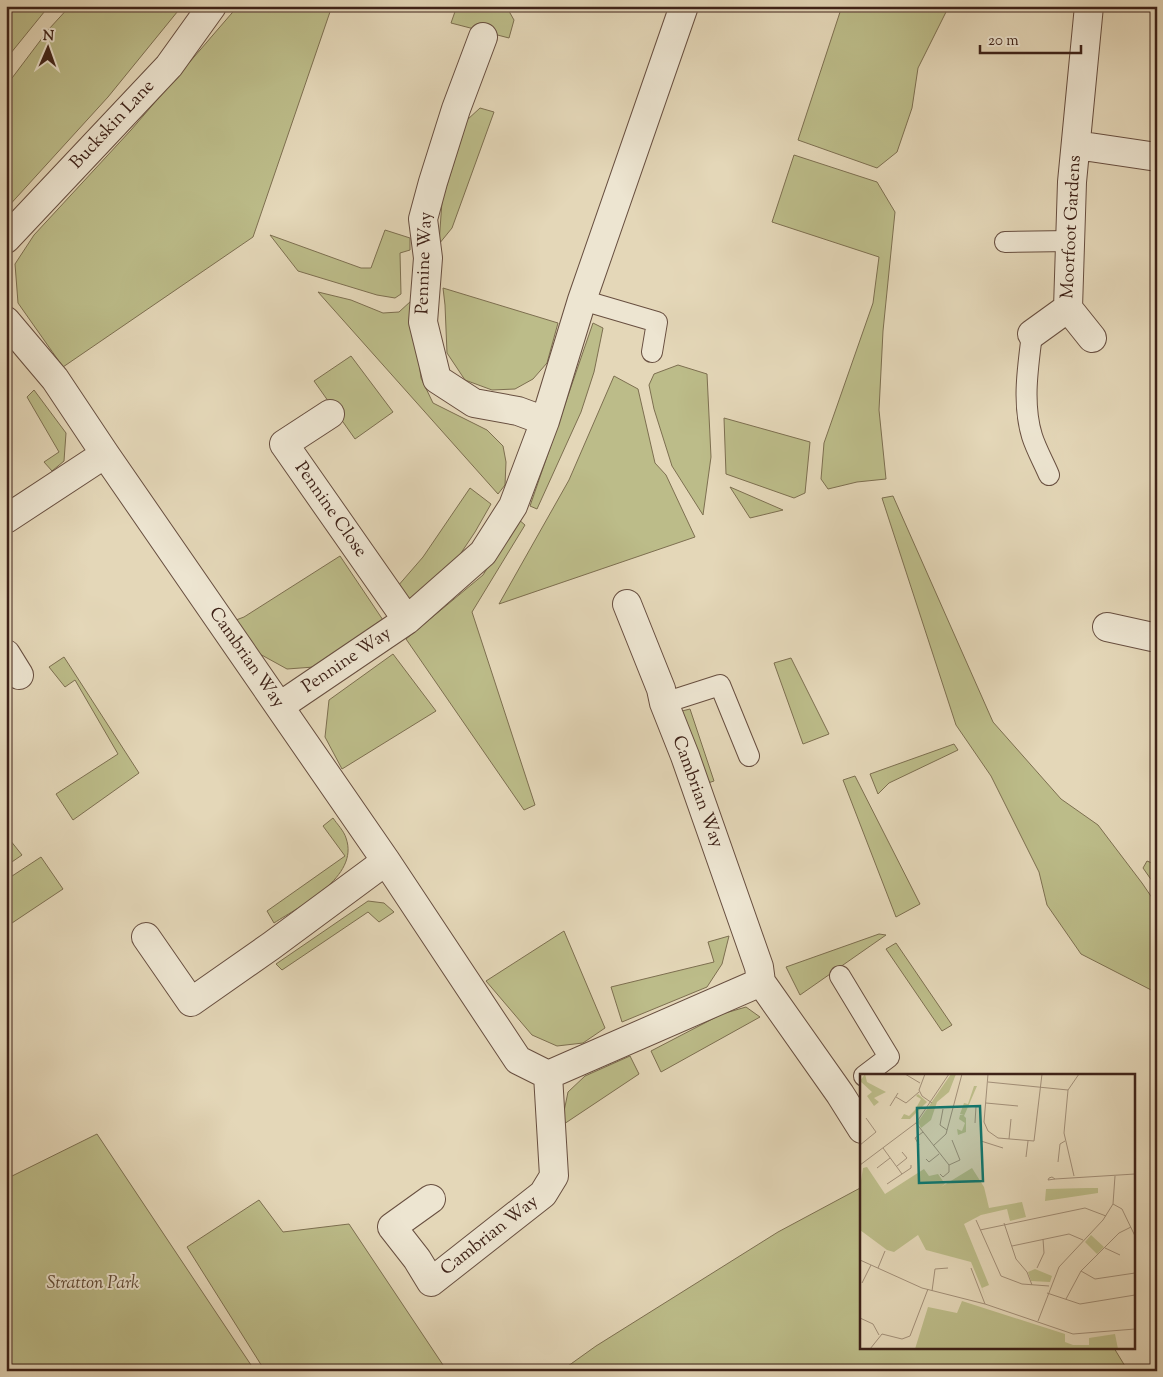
<svg xmlns="http://www.w3.org/2000/svg" width="1163" height="1377" font-family="'Sorts Mill Goudy',serif">
	<style>
		.green { fill: #bcbc89; stroke: #7d6f50 }
		.lines { fill: none; stroke-linecap: round; stroke-linejoin: round }
		.service-casing { stroke: #684f40; stroke-width: 22 }
		.minor-casing { stroke: #684f40; stroke-width: 30 }
		.tertiary-casing { stroke: #684f40; stroke-width: 30 }
		.service { stroke: #ede5d1; stroke-width: 20 }
		.minor { stroke: #ede5d1; stroke-width: 28 }
		.tertiary { stroke: #ede5d1; stroke-width: 28 }
		.labels { text-anchor: middle; dominant-baseline: central; stroke-width: 4; stroke-linejoin: round; paint-order: stroke }
		.street-label { font-size: 18px; fill: #3e2218; stroke: #ede5d1 }
		.park-label { font-size: 18px; font-style: italic; fill: #5e4834; stroke: #ede5d1 }
		.inset-road { fill: none; stroke: #a28f78; stroke-width: 1 }
		.view { fill: #0f766e; fill-opacity: 0.15; stroke: #0f766e; stroke-width: 2.5 }
		.inset-edge { fill: none; stroke: #3e2218; stroke-width: 2.5 }
	</style>
	<rect width="100%" height="100%" fill="#e4d7b8"/>
	<filter id="stains"><feTurbulence type="fractalNoise" baseFrequency=".004" numOctaves="4"/><feColorMatrix values="0 0 0 0 .2 0 0 0 0 .09 0 0 0 0 .02 0 0 0 .5 -.17"/></filter>
	<radialGradient id="worn" r=".72"><stop offset=".6" stop-color="#630" stop-opacity="0"/><stop offset="1" stop-color="#630" stop-opacity=".3"/></radialGradient>
	<!-- green -->
	<path class="green" d="M 6,6 L 49,6 L 6,59 Z
		M 70,6 L 182,6 L 108,97 L 6,209 L 6,86 L 49,29 Z
		M 238,6 L 332,6 L 253,237 L 63,367 L 18,303 L 15,264 L 34,235 L 131,130 Z
		M 457,6 L 506,6 L 514,20 L 509,38 L 451,23 Z
		M 842,6 L 949,6 L 918,68 L 912,108 L 897,152 L 877,168 L 798,140 Z
		M 480,108 L 494,112 L 452,228 L 439,244 L 442,201 L 467,120 Z
		M 794,155 L 877,182 L 895,212 L 883,331 L 879,410 L 886,479 L 857,482 L 828,489 L 821,479 L 824,443 L 873,303 L 879,257 L 772,222 Z
		M 385,230 L 410,238 L 410,250 L 400,253 L 401,294 L 395,298 L 377,295 L 298,271 L 270,235 L 361,268 L 371,268 Z
		M 443,288 L 558,323 L 547,363 L 533,379 L 515,389 L 492,390 L 465,380 L 447,353 L 445,305 Z
		M 318,292 L 351,300 L 383,313 L 399,312 L 411,301 L 421,378 L 433,403 L 487,430 L 503,446 L 506,462 L 505,485 L 498,494 Z
		M 593,323 L 603,328 L 594,372 L 581,412 L 537,509 L 530,506 Z
		M 351,356 L 393,412 L 355,439 L 314,381 Z
		M 678,365 L 707,374 L 711,457 L 703,515 L 672,466 L 654,409 L 649,385 L 654,374 Z
		M 614,376 L 638,389 L 655,463 L 666,475 L 695,537 L 499,604 L 569,480 Z
		M 34,390 L 66,433 L 64,461 L 52,471 L 44,462 L 59,452 L 27,397 Z
		M 724,418 L 810,442 L 805,493 L 794,498 L 726,474 Z
		M 730,487 L 783,510 L 750,518 Z
		M 470,488 L 491,504 L 475,532 L 459,556 L 409,602 L 397,587 L 423,557 Z
		M 893,496 L 993,722 L 1061,799 L 1098,825 L 1142,883 L 1157,905 L 1157,993 L 1081,954 L 1047,905 L 1039,872 L 991,776 L 956,725 L 882,498 Z
		M 518,519 L 525,525 L 472,612 L 535,805 L 524,810 L 406,639 L 483,575 Z
		M 340,556 L 385,623 L 314,667 L 287,669 L 258,653 L 236,620 L 244,617 Z
		M 393,654 L 436,711 L 342,769 L 325,737 L 329,700 Z
		M 64,657 L 139,773 L 73,820 L 56,794 L 118,754 L 75,680 L 65,687 L 49,667 Z
		M 791,658 L 829,734 L 803,744 L 774,663 Z
		M 690,709 L 714,781 L 708,783 L 682,711 Z
		M 954,744 L 958,750 L 889,783 L 878,794 L 870,774 Z
		M 855,776 L 920,904 L 896,917 L 843,780 Z
		M 333,818 C 337,824 344,831 346,838 C 360,877 300,906 274,923 L 267,911 L 345,856 L 323,826 Z
		M 6,835 L 22,855 L 6,866 Z
		M 41,857 L 63,889 L 6,927 L 6,880 Z
		M 1147,861 L 1157,865 L 1157,888 L 1143,868 Z
		M 368,901 L 384,903 L 394,912 L 379,922 L 368,912 L 282,970 L 276,964 Z
		M 564,931 L 605,1028 L 583,1043 L 557,1046 L 532,1035 L 486,981 Z
		M 879,934 L 886,935 L 800,995 L 786,967 Z
		M 729,936 L 722,964 L 707,987 L 622,1022 L 611,987 L 714,962 L 708,942 Z
		M 896,943 L 952,1025 L 942,1031 L 886,949 Z
		M 746,1007 L 760,1017 L 661,1072 L 651,1051 L 722,1014 Z
		M 630,1056 L 639,1074 L 561,1126 L 568,1092 L 585,1076 Z
		M 97,1134 L 255,1371 L 6,1371 L 6,1179 Z
		M 862,1187 L 862,1348 L 1114,1348 L 1128,1371 L 561,1371 L 596,1346 L 778,1232 Z
		M 259,1200 L 283,1232 L 349,1224 L 447,1371 L 265,1371 L 187,1247 Z"/>
	<g class="lines">
		<!-- service casing -->
		<g class="service-casing">
			<path id="service" d="M 1005,242 L 1070,241
				M 582,300 L 657,322 L 652,352
				M 1032,334 C 1028,367 1022,403 1032,436 C 1036,449 1044,463 1049,475
				M 664,703 L 720,685 L 749,756
				M 840,976 L 889,1057 L 864,1076"/>
		</g>
		<!-- minor casing -->
		<g class="minor-casing">
			<path id="minor" d="M 483,37 L 456,109 L 433,182 L 423,219 L 428,258 L 423,322 L 437,379 L 474,403 L 518,411 L 545,421
				M 1076,145 L 1157,157
				M 1068,308 L 1072,182 L 1089,6
				M 6,321 L 55,379 L 105,454 L 386,861 L 518,1060 L 548,1075 L 761,982 L 759,967 L 685,756 L 664,703 L 661,689 L 627,604
				M 1032,334 L 1068,308 L 1092,338
				M 330,414 L 284,444 L 407,620
				M 6,519 L 105,454
				M 1107,627 L 1157,638
				M 6,654 L 19,675
				M 280,706 L 407,620 L 483,553 L 513,506 L 545,421 L 582,300 L 684,6
				M 146,937 L 191,1002 L 271,946 L 386,861
				M 761,982 L 840,1094 L 862,1129
				M 431,1199 L 392,1227 L 417,1259 L 431,1282 L 543,1194 L 554,1176 L 548,1075"/>
		</g>
		<!-- tertiary casing -->
		<g class="tertiary-casing">
			<path id="tertiary" d="M 6,239 L 169,66 L 212,6"/>
		</g>
		<!-- service -->
		<use href="#service" class="service"/>
		<!-- minor -->
		<use href="#minor" class="minor"/>
		<!-- tertiary -->
		<use href="#tertiary" class="tertiary"/>
	</g>
	<g class="labels">
		<!-- street labels -->
		<g class="street-label">
			<text transform="translate(113 125) rotate(-47)">Buckskin Lane</text>
			<text transform="translate(1072 227) rotate(-87)">Moorfoot Gardens</text>
			<text transform="translate(425 263) rotate(-88)">Pennine Way</text>
			<text transform="translate(330 510) rotate(55)">Pennine Close</text>
			<text transform="translate(246 658) rotate(55)">Cambrian Way</text>
			<text transform="translate(347 661) rotate(-34)">Pennine Way</text>
			<text transform="translate(697 792) rotate(70)">Cambrian Way</text>
			<text transform="translate(490 1236) rotate(-38)">Cambrian Way</text>
		</g>
		<!-- park labels -->
		<g class="park-label">
			<text x="93" y="1284">Stratton Park</text>
		</g>
	</g>
	<!-- overview -->
	<g transform="translate(860 1074)">
		<rect width="275" height="275" fill="#e4d7b8"/>
		<path d="M 5,0 L 7,8 L 26,18 L 14,24 L 19,28 L 14,32 L 7,22 L 12,18 L 0,7 ZM 91,0 L 96,0 L 89,18 L 77,28 L 71,46 L 61,54 L 58,48 ZM 114,12 L 117,12 L 104,42 L 106,44 L 106,58 L 98,61 L 97,55 L 102,57 L 105,49 L 99,45 L 100,41 L 104,41 L 100,40 L 104,29 L 108,30 ZM 58,20 L 67,28 L 50,45 L 41,45 L 44,40 L 49,42 L 55,36 L 61,25 L 56,22 ZM 7,93 L 25,120 L 64,95 L 69,102 L 78,100 L 85,110 L 81,113 L 112,94 L 124,113 L 129,134 L 162,128 L 166,143 L 150,147 L 147,135 L 121,141 L 104,150 L 129,211 L 122,214 L 128,229 L 111,188 L 66,176 L 58,161 L 34,178 L 27,176 L 0,156 L 0,113 L 3,94 ZM 228,114 L 238,114 L 238,119 L 185,127 L 186,115 ZM 231,161 L 244,173 L 237,180 L 225,168 ZM 175,195 L 192,202 L 190,208 L 171,207 L 168,198 ZM 102,227 L 205,260 L 205,268 L 213,271 L 229,271 L 229,264 L 255,260 L 258,275 L 55,275 L 68,233 L 97,239 Z" fill="#bcbc89"/>
		<path class="inset-road" d="M 45,0 L 60,9M 65,0 L 59,16 L 62,22 L 72,29M 128,0 L 124,48 L 128,57 L 138,64 L 174,67 L 182,0M 128,8 L 208,16M 36,23 L 46,29 L 59,18M 126,29 L 158,32M 30,32 L 38,19M 83,35 L 80,51 L 87,56M 56,49 L 89,91 L 100,86 L 92,66M 115,49 L 116,32M 149,65 L 151,45M 121,67 L 143,74M 0,71 L 16,58 L 6,44M 59,71 L 55,64 L 63,58M 73,72 L 86,60 L 102,0M 23,74 L 42,100M 275,79 L 275,99M 166,83 L 168,67M 66,85 L 69,88 L 79,80M 198,88 L 200,70 L 205,67M 0,91 L 56,49 L 89,0M 37,92 L 47,84 L 42,78M 17,94 L 30,84M 80,100 L 83,103 L 89,98 L 89,91M 214,102 L 204,59 L 208,16 L 219,0M 192,103 L 195,105 L 188,106 L 189,104 ZM 195,105 L 275,100M 27,110 L 51,94 L 51,91M 253,130 L 262,135 L 275,162M 116,146 L 141,202 L 162,210 L 189,212M 144,149 L 156,185 L 167,198 L 172,211M 120,156 L 225,134 L 246,142M 152,172 L 209,160 L 223,166M 245,174 L 260,181M 0,186 L 62,214 L 125,230 L 213,260 L 275,255M 18,194 L 25,177M 111,194 L 125,230M 177,194 L 184,179 L 183,165M 221,197 L 235,205 L 275,199M 2,209 L 11,191M 72,217 L 75,195 L 88,194M 187,219 L 220,230 L 275,221M 206,225 L 221,197 L 259,159 L 271,153M 0,244 L 13,250 L 19,261M 178,247 L 199,193 L 243,146 L 253,130 L 255,102M 10,275 L 22,260 L 42,265 L 50,262 L 68,215"/>
		<path class="view" d="M 120,32 L 123,107 L 59,109 L 57,34 Z"/>
		<rect width="275" height="275" class="inset-edge"/>
	</g>
	<!-- margin -->
	<rect width="1163" height="1377" fill="none" stroke="#e4d7b8" stroke-width="25"/>
	<rect x="8" y="8" width="1148" height="1362" fill="none" stroke="#3e2218" stroke-width="2.5"/>
	<rect x="12" y="12" width="1138" height="1352" fill="none" stroke="#3e2218"/>
	<!-- north arrow -->
	<g transform="translate(48 48) rotate(2)" stroke="#ede5d1" stroke-width="4" paint-order="stroke">
	<path d="M0-4L9 19L0 12L-9 19Z" fill="#3e2218"/>
	<text y="-8" font-size="14" font-weight="bold" text-anchor="middle" fill="#3e2218">N</text>
	</g>
	<!-- scale -->
	<path d="M980 45v8h101v-8" fill="none" stroke="#3e2218" stroke-width="2.5"/>
	<text x="988" y="45" font-size="15" fill="#3e2218" stroke="#ede5d1" stroke-width="4" paint-order="stroke">20 m</text>
	<rect width="100%" height="100%" filter="url(#stains)"/>
	<rect width="100%" height="100%" fill="url(#worn)"/>
</svg>
